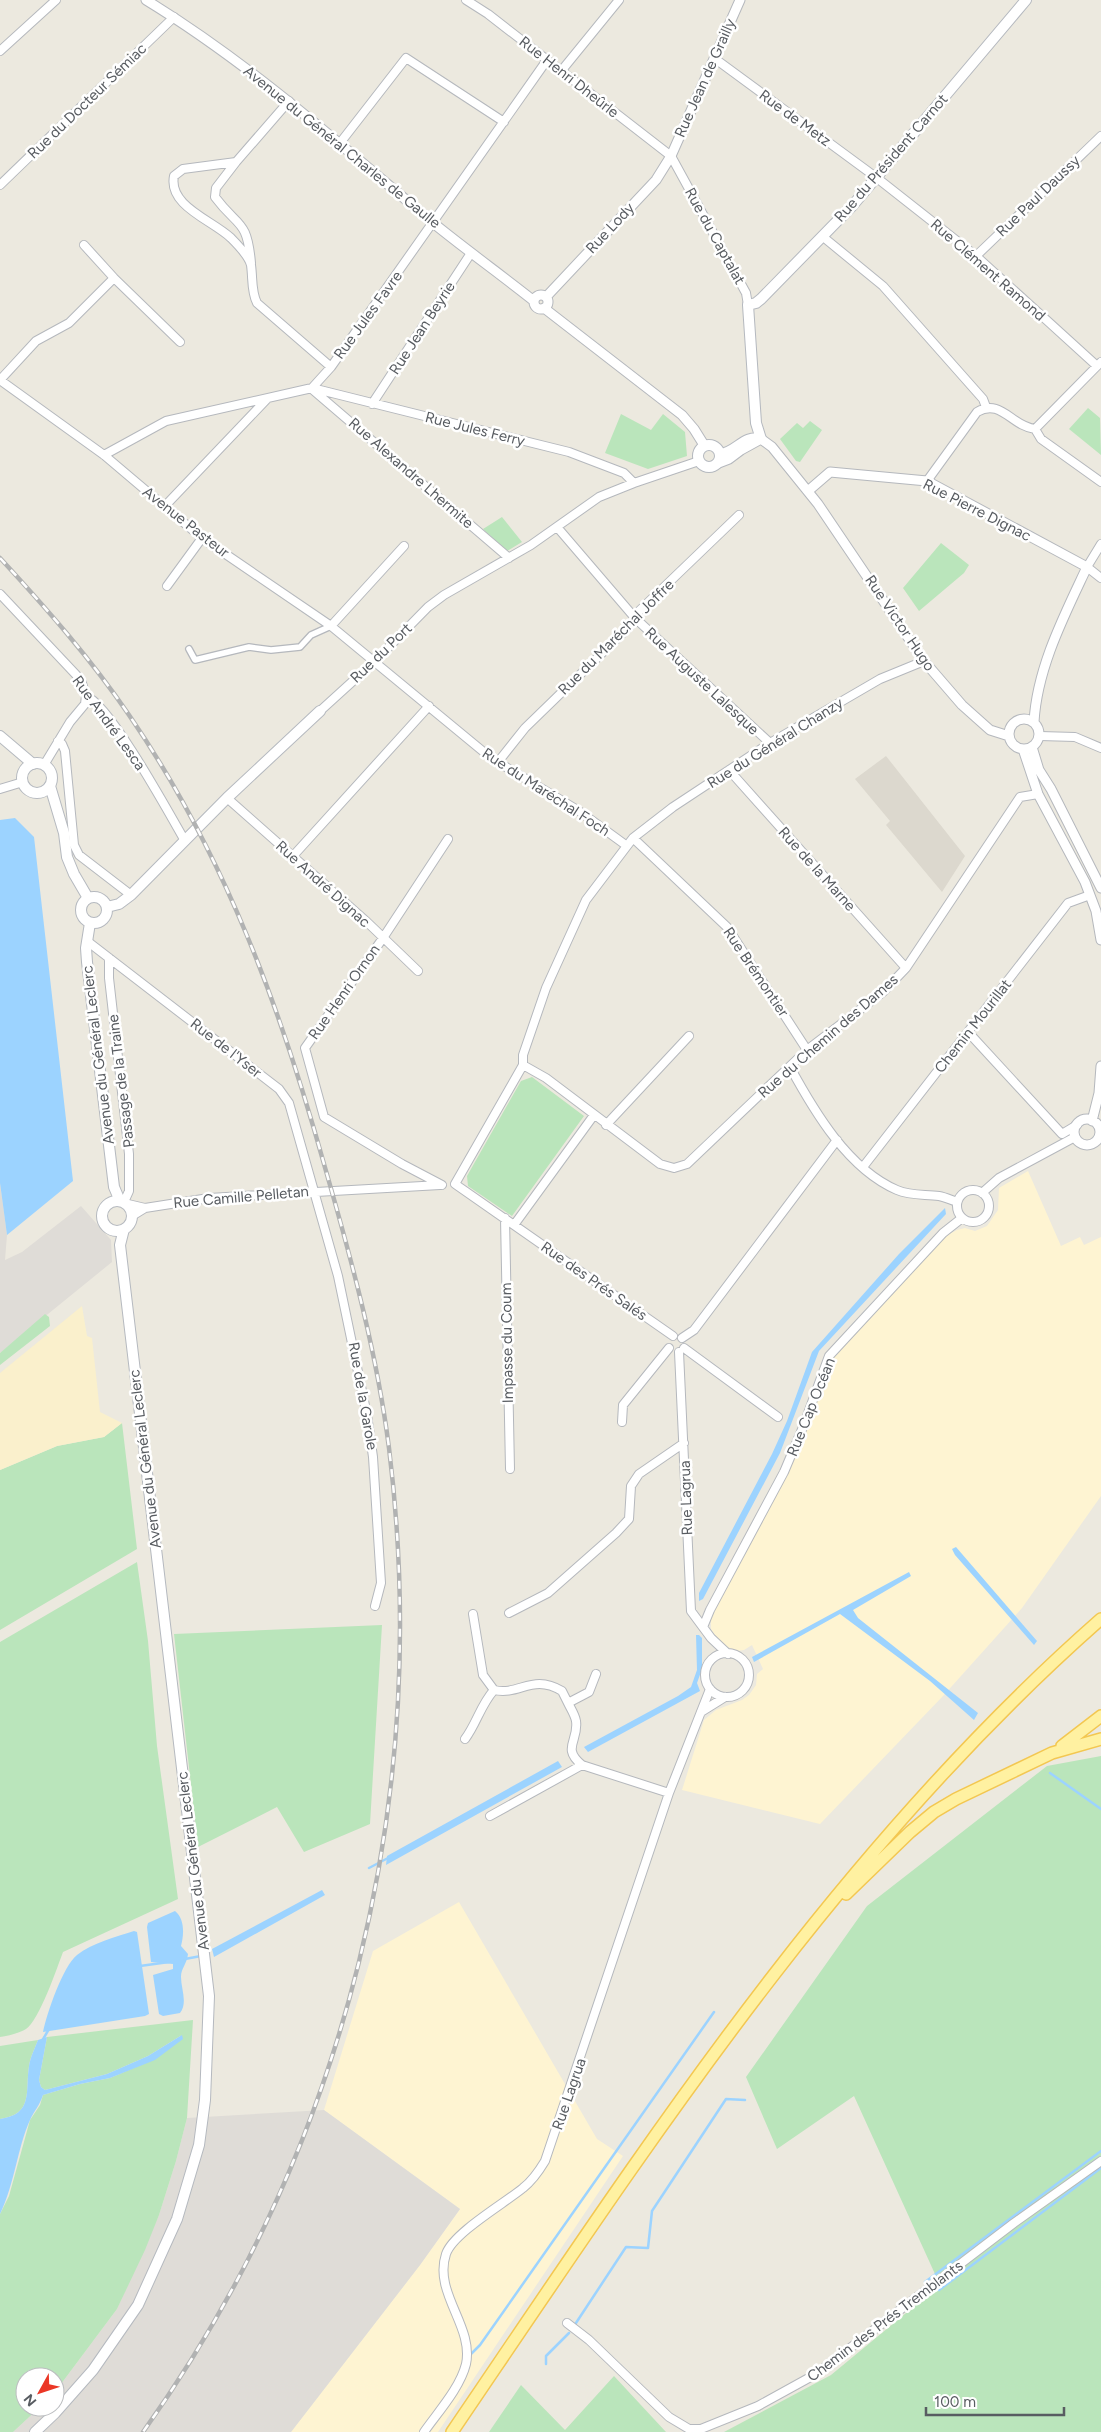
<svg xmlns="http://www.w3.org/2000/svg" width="1101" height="2432" font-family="Figtree,sans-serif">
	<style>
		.commercial { fill: #fef4d2 }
		.industrial { fill: #dfdcd7 }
		.education { fill: #dcd8ce }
		.green { fill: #bae5bb }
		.sand { fill: #faf0cc }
		.water { fill: #9cd3ff }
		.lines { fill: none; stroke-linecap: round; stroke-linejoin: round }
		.stream { stroke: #9cd3ff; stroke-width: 2.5 }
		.pedestrian-casing { stroke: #b5b8bd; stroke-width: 8 }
		.minor-casing { stroke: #b5b8bd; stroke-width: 10 }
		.tertiary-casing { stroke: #b5b8bd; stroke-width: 11 }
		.secondary-casing { stroke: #b5b9bf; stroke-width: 12 }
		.primary-casing { stroke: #f3c751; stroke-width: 14 }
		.pedestrian { stroke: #fff; stroke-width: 5.5 }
		.minor { stroke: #fff; stroke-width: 8 }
		.tertiary { stroke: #fff; stroke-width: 9 }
		.secondary { stroke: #fff; stroke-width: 10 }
		.primary { stroke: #fff1a1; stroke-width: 11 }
		.rail-casing { stroke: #b1b2b2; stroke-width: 4.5 }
		.rail { stroke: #fff; stroke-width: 2.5; stroke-dasharray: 8; stroke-linecap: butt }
		.labels { text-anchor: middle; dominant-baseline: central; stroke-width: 5; stroke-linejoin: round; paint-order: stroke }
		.street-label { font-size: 15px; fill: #585c61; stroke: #fff }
	</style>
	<rect width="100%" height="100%" fill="#ece9df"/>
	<!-- commercial -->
	<path class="commercial" d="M 1028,1171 L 1061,1246 L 1080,1237 L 1084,1245 L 1101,1237 L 1101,1496 L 1022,1608 L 943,1696 L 820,1824 L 682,1790 L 704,1720 L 716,1710 L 742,1700 L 749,1695 L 756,1685 L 757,1674 L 763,1669 L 752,1645 L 744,1650 L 737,1651 L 721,1644 L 711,1629 L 711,1614 L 775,1496 L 809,1425 L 830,1360 L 942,1238 L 957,1230 L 965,1228 L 975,1231 L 987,1226 L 998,1210 L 999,1188 Z
		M 459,1902 L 597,2139 L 623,2156 L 438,2432 L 291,2432 L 420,2265 L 460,2209 L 324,2110 L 373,1951 Z"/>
	<!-- industrial -->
	<path class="industrial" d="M 0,1183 L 7,1235 L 5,1260 L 22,1252 L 81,1206 L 111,1240 L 112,1262 L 0,1353 Z
		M 324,2110 L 460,2209 L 420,2265 L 291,2432 L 13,2432 L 40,2407 L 55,2407 L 55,2392 L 117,2309 L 159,2215 L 176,2161 L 187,2118 Z"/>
	<!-- education -->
	<path class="education" d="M 886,756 L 965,856 L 942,892 L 886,825 L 890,821 L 855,779 Z"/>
	<!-- green -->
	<path class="green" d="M 1088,408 L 1100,418 L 1101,455 L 1069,429 Z
		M 621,414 L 651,430 L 663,414 L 685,432 L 687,456 L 648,469 L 605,453 Z
		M 810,421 L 822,430 L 800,462 L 796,461 L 780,439 L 797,423 L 803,428 Z
		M 502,517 L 522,542 L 507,551 L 483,529 Z
		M 941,543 L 969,565 L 964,573 L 919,611 L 903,588 Z
		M 532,1077 L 584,1116 L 512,1216 L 468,1186 L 467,1176 L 521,1081 Z
		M 45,1314 L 49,1317 L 50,1326 L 0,1365 L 0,1353 Z
		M 122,1423 L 137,1549 L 0,1630 L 0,1470 L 57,1446 L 104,1437 Z
		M 137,1562 L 148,1641 L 157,1746 L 178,1899 L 63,1952 C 57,1968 39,2021 26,2029 C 19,2033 8,2036 0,2037 L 0,1642 Z
		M 382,1625 L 370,1824 L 304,1852 L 277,1807 L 198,1847 L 174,1634 Z
		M 1101,1756 L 1101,2432 L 724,2432 L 831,2375 L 940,2285 L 854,2096 L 777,2149 L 746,2077 L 867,1906 L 1047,1766 Z
		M 193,2020 L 187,2118 L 176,2161 L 159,2215 L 145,2250 L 117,2309 L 55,2392 L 55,2377 L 25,2377 L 25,2407 L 40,2407 L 13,2432 L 0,2432 L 0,2214 L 9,2196 L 30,2120 L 40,2105 L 43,2095 L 80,2084 L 110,2078 L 155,2059 L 182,2035 L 148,2056 L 107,2074 L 45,2090 L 41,2087 L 39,2080 L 47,2037 Z
		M 38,2040 C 35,2048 30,2058 29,2066 C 25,2091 34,2114 0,2119 L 0,2046 Z
		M 614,2376 L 666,2432 L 489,2432 L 521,2385 L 565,2430 Z"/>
	<!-- sand -->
	<path class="sand" d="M 82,1306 L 87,1336 L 92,1338 L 100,1412 L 122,1423 L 104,1437 L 57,1446 L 0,1470 L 0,1373 Z"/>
	<!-- water -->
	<path class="water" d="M 15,818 L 34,837 L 73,1181 L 7,1235 L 0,1183 L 0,820 Z
		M 945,1208 L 946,1214 L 819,1351 L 780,1453 L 703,1599 L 699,1601 L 699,1593 L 772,1454 L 787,1421 L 812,1352 L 899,1254 Z
		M 956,1547 L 1037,1641 L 1034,1645 L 955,1555 L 952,1549 Z
		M 909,1572 L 911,1576 L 853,1610 L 858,1618 L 978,1713 L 974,1720 L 930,1681 L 840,1614 L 754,1662 L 752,1657 Z
		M 696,1635 L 699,1635 L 702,1638 L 702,1669 L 697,1683 L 700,1691 L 588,1752 L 584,1747 L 678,1696 L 691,1687 L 697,1670 Z
		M 558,1761 L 562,1767 L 386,1865 L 387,1856 Z
		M 322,1890 L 325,1895 L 214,1957 L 212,1949 Z
		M 175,1911 C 185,1919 184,1935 181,1946 L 188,1954 C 187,1964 181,1968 181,1977 C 181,1989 188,2003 180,2013 L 163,2016 L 159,2014 L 153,1975 L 173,1969 L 173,1964 L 151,1962 L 147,1927 L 148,1923 Z
		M 134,1931 L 137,1932 L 149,2014 L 145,2016 L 43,2032 C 47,2013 63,1966 77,1955 C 92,1943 116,1937 134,1931 Z
		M 182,2035 L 183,2039 L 155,2060 L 110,2078 L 80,2084 L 43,2095 C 40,2105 34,2111 30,2120 C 17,2149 15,2183 0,2214 L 0,2119 C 34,2114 25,2091 29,2066 C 30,2058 35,2048 38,2040 L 47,2037 L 39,2080 L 41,2087 L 45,2090 L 107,2074 L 148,2056 Z"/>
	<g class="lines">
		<!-- stream -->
		<path class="stream" d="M 1050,1773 L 1101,1809
			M 369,1868 L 388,1858
			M 185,1959 L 201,1956
			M 140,1966 L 169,1962
			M 42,2041 L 49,2029
			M 925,2282 L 1101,2151
			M 939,2290 L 1101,2168
			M 574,2326 L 626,2247 L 648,2248 L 652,2211 L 726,2099 L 745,2100
			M 469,2356 L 480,2345 L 714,2012
			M 546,2364 L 546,2356 L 569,2333"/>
		<!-- pedestrian casing -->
		<g class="pedestrian-casing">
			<path id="pedestrian" d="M 189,649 L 195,660 L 249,647 L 271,650 L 300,647 L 311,635 L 331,626"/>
		</g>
		<!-- minor casing -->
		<g class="minor-casing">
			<path id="minor" d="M 466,0 L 488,14 L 671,156 L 746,293 L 748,305
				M 0,51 L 56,0
				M 714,58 L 877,178 L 976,256 L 1097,366
				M 562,70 L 619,0
				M 289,101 L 236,162 L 183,169 L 174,176 C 168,206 212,220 231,238 C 237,244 249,257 251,265 C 253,279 251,291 257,303 L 331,367
				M 340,143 L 406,58 L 504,122
				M 236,162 L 216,188 L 215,197 C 238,228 247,218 251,263
				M 0,185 L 174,17
				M 822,236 L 883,286 L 983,399 L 986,407
				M 84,245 L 114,278 L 180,342
				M 976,256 L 1101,136
				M 0,380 L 104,455 L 202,538 L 331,626 L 491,758 L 579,811 L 627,846
				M 0,380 L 36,341 L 69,323 L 114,278
				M 312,388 L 569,452 L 624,473 L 634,483
				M 313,390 L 509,558
				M 372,404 L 471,253
				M 1035,429 L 1041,439 L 1101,482
				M 104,455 L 166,421 L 312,388 L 331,367 L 547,60
				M 927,481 L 977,412 C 1001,398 1011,426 1035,429 L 1101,362
				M 164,507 L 266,400
				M 557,527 L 635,618 L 770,743
				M 1101,544 L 1087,567 L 1101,578
				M 167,586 L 202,538
				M 0,594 L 81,680 L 86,696 C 109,703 170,815 185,841
				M 331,626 L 404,546
				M 320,711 L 375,661 L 428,607 L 444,595 L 531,545 L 599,497 L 634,483 L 699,461
				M 1040,736 L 1075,737 L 1101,748
				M 58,741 L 62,744 L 65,751 L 74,845 L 79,855 L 131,895
				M 498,762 L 525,728 L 631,625 L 636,614 L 739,515
				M 44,765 L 70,722 L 85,704 L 86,696
				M 729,770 L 906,968
				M 0,789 L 23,782
				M 227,798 L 367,922 L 418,971
				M 633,838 L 727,927 L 807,1050
				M 293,856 L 429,706
				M 87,941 L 279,1089 L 289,1103 L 338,1276 L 367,1415 L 373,1457 L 381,1583 L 375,1606
				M 109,958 L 109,978 L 129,1154 L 129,1191 L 124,1202
				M 968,1032 L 1062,1134 L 1077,1125
				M 523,1065 L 546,1078 L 660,1164 L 674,1168 L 687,1164 L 807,1050 L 883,992 L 906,968 L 1020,797 L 1038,794
				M 790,1067 C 814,1111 848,1169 897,1190 C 911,1196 925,1194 939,1196 C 945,1197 951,1200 957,1202
				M 606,1125 L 689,1036
				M 863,1167 L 1068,903 L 1090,895
				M 455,1184 L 523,1065 L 523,1055 L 546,988 L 586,900 L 633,838 L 673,807 L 770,743 L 880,679 L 924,661
				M 455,1184 L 673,1336
				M 442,1185 L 402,1164 L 324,1117 L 305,1048 L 383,938 L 448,839
				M957 1206a16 16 0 1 1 32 0a16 16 0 1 1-32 0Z
				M 982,1193 L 999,1178 L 1075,1137
				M 128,1204 L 145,1208
				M 132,1216 L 145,1208 L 209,1198 L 440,1185
				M 505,1218 L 510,1469
				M 514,1225 L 594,1115
				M 682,1338 L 694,1330 L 837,1140
				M 684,1348 L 778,1417
				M 679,1352 L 691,1611 L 711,1638 L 728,1654
				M 622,1422 L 623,1405 L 669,1348
				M 509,1613 L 548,1593 L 616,1533 L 629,1519 L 631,1486 L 639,1474 L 684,1443
				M 703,1627 L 710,1610 L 784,1472 L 803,1427 L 829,1356 L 943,1233 L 962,1218
				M705 1675a22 22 0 1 1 44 0a22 22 0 1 1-44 0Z
				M 596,1674 L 589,1692 L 568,1703 C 571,1709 575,1715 576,1721 C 579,1741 561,1748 582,1765 L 669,1793
				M 494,1690 C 520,1696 532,1673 562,1691 L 568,1703
				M 701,1712 L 725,1697
				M 465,1739 C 477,1723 480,1706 494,1690 L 483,1675 L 473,1614
				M 490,1816 L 582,1765
				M 567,2323 L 589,2340 L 669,2417 L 689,2429 L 701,2429 L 758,2406 L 816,2374 L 1014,2223 L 1101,2161
				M 424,2432 C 438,2412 460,2388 466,2364 C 474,2326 433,2293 446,2254 C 453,2233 505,2203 523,2188 C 532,2181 539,2171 545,2161 L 669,1793 L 710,1689"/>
		</g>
		<!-- tertiary casing -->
		<g class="tertiary-casing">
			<path id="tertiary" d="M 146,0 C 249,63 340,144 432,222 C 465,249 500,274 534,301
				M534 302a7 7 0 1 1 14 0a7 7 0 1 1-14 0Z
				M 546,297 L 656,180 L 671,156 L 740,0
				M 544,308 L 682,415 L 694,429 L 704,445
				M 716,464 L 729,459 L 741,450 L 761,439 L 772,447 L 818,504 L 924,661 L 962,705 L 990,730 L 1009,736
				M 808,491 L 830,472 L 927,481 L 1087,567 C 1064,616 1037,668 1034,722
				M1009 734a15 15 0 1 1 30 0a15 15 0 1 1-30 0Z
				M 1032,747 L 1039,770 L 1051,789 L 1101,888
				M 1023,749 L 1038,794 L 1085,882 L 1096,911 L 1101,940
				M1074 1132a13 13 0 1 1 26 0a13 13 0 1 1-26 0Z
				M 1092,1121 L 1099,1093 L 1101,1066"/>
		</g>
		<!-- secondary casing -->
		<g class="secondary-casing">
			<path id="secondary" d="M 761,439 L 756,423 L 748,305 L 756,303 L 761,299 L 853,205 L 1026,0
				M698 456a11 11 0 1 1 22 0a11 11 0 1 1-22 0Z
				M 720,454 C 736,453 744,434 761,439
				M 0,736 L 33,764
				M22 778a15 15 0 1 1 30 0a15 15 0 1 1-30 0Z
				M 50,786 L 64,833 L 67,857 L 74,874 L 88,898
				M81 910a13 13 0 1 1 26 0a13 13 0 1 1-26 0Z
				M 107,907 L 119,904 L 131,895 L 227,798 L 320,711
				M 90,923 L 86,948 L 87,962 L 114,1187 L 120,1201
				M102 1216a15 15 0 1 1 30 0a15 15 0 1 1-30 0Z
				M 35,2432 L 55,2413 L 93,2370 L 138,2305 L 177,2219 L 199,2145 L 205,2100 L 209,1996 L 120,1245 L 124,1229"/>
		</g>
		<!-- primary casing -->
		<g class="primary-casing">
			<path id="primary" d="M 1062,1746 L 1101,1716
				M 846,1894 L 910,1832 L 934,1812 L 956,1799 L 1052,1753 L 1101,1739
				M 452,2432 C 647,2145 838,1850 1101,1619"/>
		</g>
		<!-- pedestrian -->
		<use href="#pedestrian" class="pedestrian"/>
		<!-- minor -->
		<use href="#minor" class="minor"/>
		<!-- tertiary -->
		<use href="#tertiary" class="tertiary"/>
		<!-- secondary -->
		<use href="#secondary" class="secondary"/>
		<!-- primary -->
		<use href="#primary" class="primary"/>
		<!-- rail casing -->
		<g class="rail-casing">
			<path id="rail" d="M 0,558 C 46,608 91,659 129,715 C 225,855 281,1009 326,1171 C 352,1262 377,1354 389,1448 C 432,1796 347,2146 143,2432"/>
		</g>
		<!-- rail -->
		<use href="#rail" class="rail"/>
	</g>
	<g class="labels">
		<!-- street labels -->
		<g class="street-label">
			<text transform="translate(569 77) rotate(38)">Rue Henri Dheûrle</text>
			<text transform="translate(705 78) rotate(-66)">Rue Jean de Grailly</text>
			<text transform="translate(87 101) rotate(-44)">Rue du Docteur Sémiac</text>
			<text transform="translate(795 118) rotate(36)">Rue de Metz</text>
			<text transform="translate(342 147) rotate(39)">Avenue du Général Charles de Gaulle</text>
			<text transform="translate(891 158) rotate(-49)">Rue du Président Carnot</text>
			<text transform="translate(1038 196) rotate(-44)">Rue Paul Daussy</text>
			<text transform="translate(610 228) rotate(-47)">Rue Lody</text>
			<text transform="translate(715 236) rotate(61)">Rue du Captalat</text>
			<text transform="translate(988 270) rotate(41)">Rue Clément Ramond</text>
			<text transform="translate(368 315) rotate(-54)">Rue Jules Favre</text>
			<text transform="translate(422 328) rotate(-57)">Rue Jean Beyrie</text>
			<text transform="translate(475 429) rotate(14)">Rue Jules Ferry</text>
			<text transform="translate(411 473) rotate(41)">Rue Alexandre Lhermite</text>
			<text transform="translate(977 510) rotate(27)">Rue Pierre Dignac</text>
			<text transform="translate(186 522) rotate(38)">Avenue Pasteur</text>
			<text transform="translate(900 623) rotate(56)">Rue Victor Hugo</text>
			<text transform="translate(616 637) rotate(-45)">Rue du Maréchal Joffre</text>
			<text transform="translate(381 653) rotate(-44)">Rue du Port</text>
			<text transform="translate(702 681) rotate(43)">Rue Auguste Lalesque</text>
			<text transform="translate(109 723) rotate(54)">Rue André Lesca</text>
			<text transform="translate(775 743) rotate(-32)">Rue du Général Chanzy</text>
			<text transform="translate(546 792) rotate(33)">Rue du Maréchal Foch</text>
			<text transform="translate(817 869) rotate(48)">Rue de la Marne</text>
			<text transform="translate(323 884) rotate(42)">Rue André Dignac</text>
			<text transform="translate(756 972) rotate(56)">Rue Brémontier</text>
			<text transform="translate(344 992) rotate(-55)">Rue Henri Ornon</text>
			<text transform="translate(973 1026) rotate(-52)">Chemin Mourillat</text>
			<text transform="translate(828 1036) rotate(-41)">Rue du Chemin des Dames</text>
			<text transform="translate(226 1048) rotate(38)">Rue de l'Yser</text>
			<text transform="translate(98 1055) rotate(-97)">Avenue du Général Leclerc</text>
			<text transform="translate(121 1081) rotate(-97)">Passage de la Traine</text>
			<text transform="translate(241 1197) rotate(-5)">Rue Camille Pelletan</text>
			<text transform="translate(594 1281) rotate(35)">Rue des Prés Salés</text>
			<text transform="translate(507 1343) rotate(-91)">Impasse du Coum</text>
			<text transform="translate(363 1396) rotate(80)">Rue de la Garole</text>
			<text transform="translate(811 1407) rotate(-68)">Rue Cap Océan</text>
			<text transform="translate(145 1459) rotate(-97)">Avenue du Général Leclerc</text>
			<text transform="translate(686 1498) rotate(-92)">Rue Lagrua</text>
			<text transform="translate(193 1861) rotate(-97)">Avenue du Général Leclerc</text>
			<text transform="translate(569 2094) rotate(-71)">Rue Lagrua</text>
			<text transform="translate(885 2321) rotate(-37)">Chemin des Prés Tremblants</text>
		</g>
	</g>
	<!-- north arrow -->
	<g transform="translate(40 2392) rotate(230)"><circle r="24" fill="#ffffff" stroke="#bcbec0"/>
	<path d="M0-4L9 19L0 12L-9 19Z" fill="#eb3726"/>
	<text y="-8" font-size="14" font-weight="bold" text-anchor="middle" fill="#585c61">N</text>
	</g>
	<!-- scale -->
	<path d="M926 2407v8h138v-8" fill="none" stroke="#585c61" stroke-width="2.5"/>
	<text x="934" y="2407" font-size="15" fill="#585c61" stroke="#ffffff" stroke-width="4" paint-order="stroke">100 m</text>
</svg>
